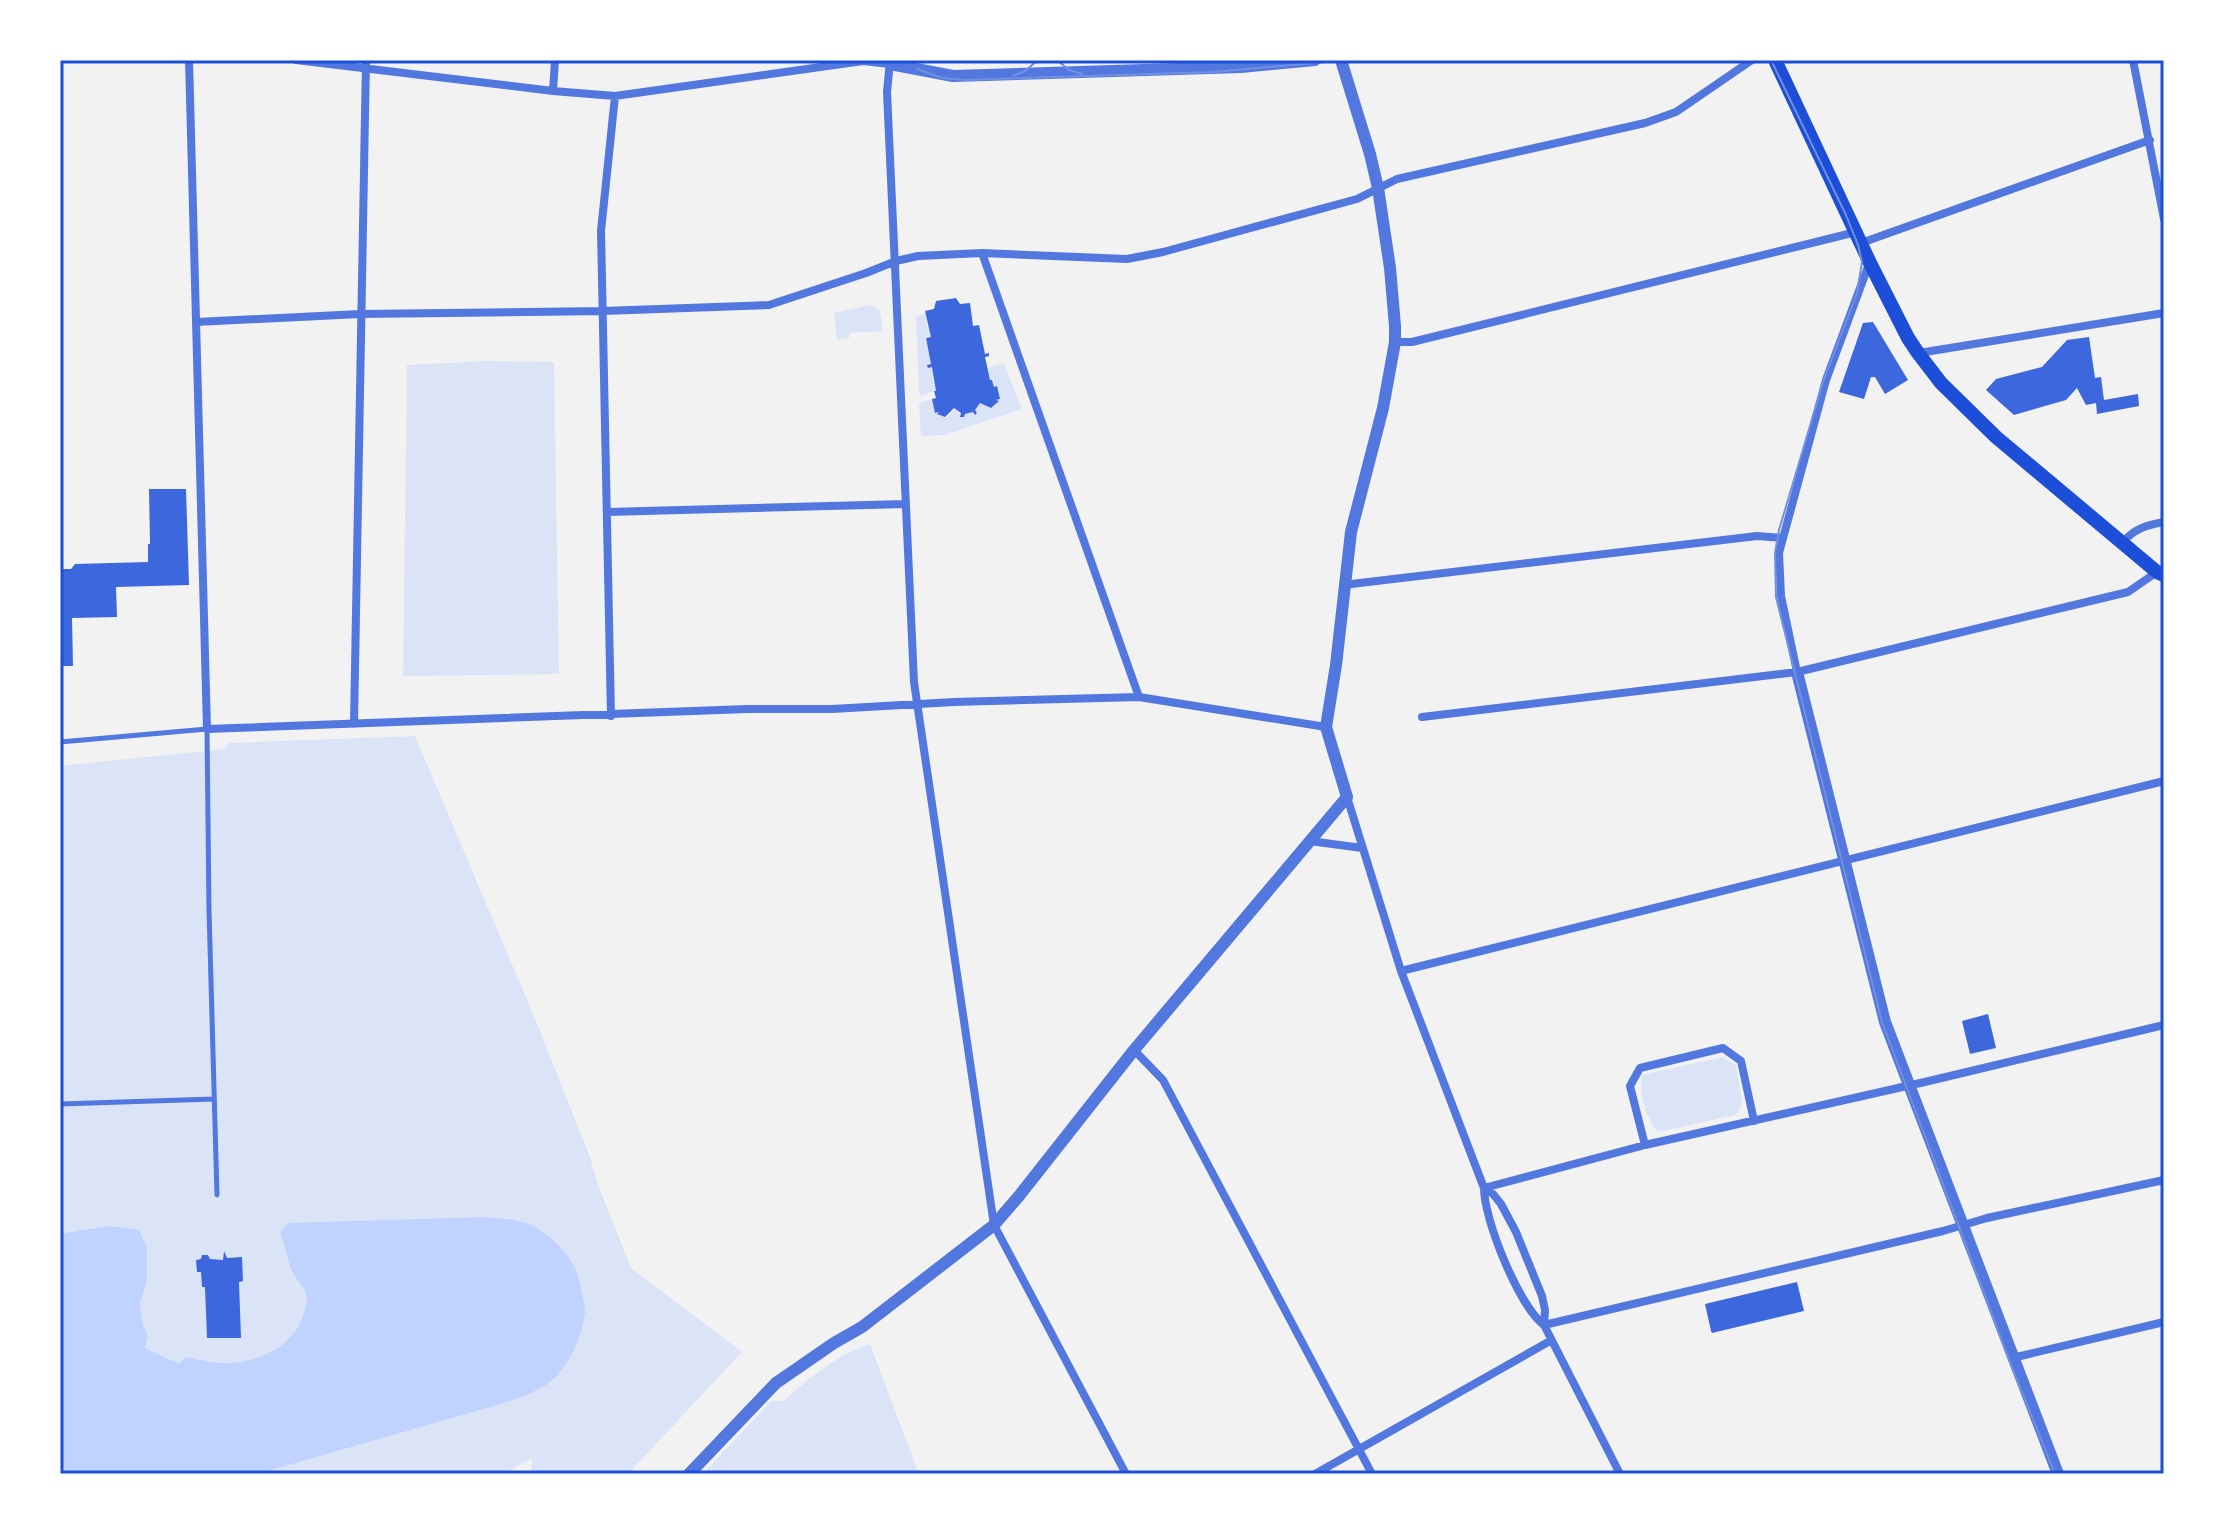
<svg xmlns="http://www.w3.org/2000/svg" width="2224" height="1534" font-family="'Source Sans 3',sans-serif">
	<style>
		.green { fill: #dbe4f7 }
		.water { fill: #bfd3fe }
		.building { fill: #3d67dc }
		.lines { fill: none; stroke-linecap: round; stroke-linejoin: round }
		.service { stroke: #5277de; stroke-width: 5 }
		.minor { stroke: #5277de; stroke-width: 8 }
		.tertiary { stroke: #5277de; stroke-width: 12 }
		.primary { stroke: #1d4ed8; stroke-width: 14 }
		.tram { stroke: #7290e2; stroke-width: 2 }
		.neatline { fill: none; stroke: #1d4ed8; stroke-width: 3 }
	</style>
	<rect width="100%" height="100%" fill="#f2f2f2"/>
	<!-- green -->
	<path class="green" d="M 871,305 L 880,311 L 883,331 L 850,333 L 849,338 L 837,340 L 834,313 Z
		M 926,314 L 927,328 L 930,327 L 931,337 L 928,337 L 926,335 L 926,338 L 923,339 L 926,340 L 929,351 L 926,352 L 929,353 L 931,364 L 928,368 L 932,367 L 934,378 L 932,380 L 934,380 L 936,391 L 921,395 L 919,393 L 916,316 Z
		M 485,361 L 554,362 L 559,674 L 403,676 L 407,365 Z
		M 1004,364 L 1022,409 L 945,435 L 921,436 L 919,405 L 921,402 L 932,399 L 935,412 L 945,418 L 953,412 L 954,408 L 963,417 L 965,414 L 973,412 L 975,415 L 977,414 L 975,410 L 980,403 L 991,408 L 998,403 L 997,400 L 1000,399 L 997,386 L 994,387 L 993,380 L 990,380 L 988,369 L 990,367 Z
		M 415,736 L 536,1021 L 590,1157 L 598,1185 L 631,1268 L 742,1352 L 628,1474 L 531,1474 L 532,1458 L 504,1474 L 60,1474 L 60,766 L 224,749 L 229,743 Z
		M 1723,1057 L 1736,1065 L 1742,1103 L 1736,1115 L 1658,1132 C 1646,1119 1638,1092 1642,1075 Z
		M 870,1344 L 919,1474 L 703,1474 L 771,1401 L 784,1401 C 804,1381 843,1351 870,1344 Z"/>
	<!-- water -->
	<path class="water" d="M 486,1217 C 502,1219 520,1219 535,1227 C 550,1236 566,1250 574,1266 C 578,1274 584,1300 585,1309 C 585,1331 569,1367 551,1381 C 536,1393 518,1398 501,1404 L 257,1474 L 60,1474 L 60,1234 L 109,1226 L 139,1230 L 147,1247 L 147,1279 L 140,1303 L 143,1325 L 148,1336 L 145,1348 L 179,1364 L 185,1357 C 202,1360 222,1366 240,1362 C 266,1358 293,1344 302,1318 C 305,1310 308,1303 306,1294 C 304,1287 297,1280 293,1273 C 288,1263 285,1245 280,1232 L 288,1223 Z"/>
	<!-- building -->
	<path class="building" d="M 956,298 L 960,304 L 970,303 L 973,326 L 979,325 L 985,354 L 989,353 L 989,356 L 985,357 L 990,380 L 992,380 L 994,387 L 997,386 L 1000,399 L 996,400 L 999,401 L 991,408 L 980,403 L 975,410 L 977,413 L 975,415 L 973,412 L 965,414 L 964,417 L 960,417 L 961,413 L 954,408 L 945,417 L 937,414 L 939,412 L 935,413 L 932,399 L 936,398 L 934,391 L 936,391 L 932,367 L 928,368 L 927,365 L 931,364 L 926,338 L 931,337 L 925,311 L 934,309 L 936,301 Z
		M 1873,322 L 1908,380 L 1885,394 L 1875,377 L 1871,377 L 1864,399 L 1839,392 L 1863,323 Z
		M 2089,337 L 2095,378 L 2101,377 L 2104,400 L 2138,394 L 2139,406 L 2097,414 L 2096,403 L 2086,405 L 2077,388 L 2066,400 L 2014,415 L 1986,390 L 1996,379 L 2042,367 L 2067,340 Z
		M 149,489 L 186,489 L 189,585 L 116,587 L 117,617 L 72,618 L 73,666 L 60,666 L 60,569 L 71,569 L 75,564 L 148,562 L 148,544 L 150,544 Z
		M 1988,1014 L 1996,1048 L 1970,1054 L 1962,1021 Z
		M 224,1251 L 227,1258 L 242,1257 L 243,1281 L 239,1282 L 241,1338 L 207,1338 L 205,1287 L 202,1287 L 201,1272 L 197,1272 L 196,1260 L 201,1259 L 202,1255 L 208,1255 L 210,1259 L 223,1260 Z
		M 1797,1282 L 1804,1311 L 1712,1333 L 1711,1331 L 1705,1304 Z"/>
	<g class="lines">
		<!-- service -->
		<path class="service" d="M 60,742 L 207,729 L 209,910 L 217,1195
			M 60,1104 L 214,1099"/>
		<!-- minor -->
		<path class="minor" d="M 189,60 L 207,729 L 747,709 L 832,709 L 954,702 L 1139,697 L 1326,727
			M 296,60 L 553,91 L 615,96 L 863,61 L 890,64
			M 2133,60 L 2164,219
			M 890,61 L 887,92 L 914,682 L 994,1225 L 1126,1474
			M 553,91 L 555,60
			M 1861,243 L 2150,140
			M 982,253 L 1139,697
			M 196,322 L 360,314 L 603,311 L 769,305 L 866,273 L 896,261 L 918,256 L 982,253 L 1127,259 L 1163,252 L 1357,199 L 1397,179 L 1645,123 L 1676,112 L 1752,60
			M 1395,342 L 1412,342 L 1856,232
			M 1919,353 L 2164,313
			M 607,512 L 906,504
			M 2122,543 C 2134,529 2146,525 2164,522
			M 1343,585 L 1757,536 L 1782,538
			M 1797,672 L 1781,596 L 1779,553 L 1826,380 L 1869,264
			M 611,716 L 601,231 L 615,96
			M 1422,717 L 1797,672 L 2128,592 L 2157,572
			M 354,724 L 366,60
			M 1347,797 L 1401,971 L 1484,1188 C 1484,1220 1519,1306 1544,1325 L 1620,1474
			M 1310,841 L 1362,848
			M 1401,971 L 2164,781
			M 1134,1050 L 1163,1080 L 1372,1474
			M 1645,1145 L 1630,1086 L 1640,1068 L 1723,1048 L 1741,1061 L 1754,1121
			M 1484,1188 L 1645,1145 L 1929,1081 L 2164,1025
			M 1484,1188 L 1493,1194 L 1501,1204 L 1516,1232 L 1542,1296 L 1545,1310 L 1544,1325
			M 1544,1325 L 1943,1231 L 1987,1218 L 2164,1180
			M 2012,1358 L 2164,1322
			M 1315,1474 L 1550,1341"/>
		<!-- tertiary -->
		<path class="tertiary" d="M 890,64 L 953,76 L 1241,67 L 1315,60
			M 1797,672 L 1885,1022 L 2058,1474
			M 689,1474 L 776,1383 L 834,1343 L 862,1327 L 994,1225 L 1019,1196 L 1134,1050 L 1347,797 L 1326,727 L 1336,665 L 1351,532 L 1383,408 L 1395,342 L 1395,326 L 1390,268 L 1378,188 L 1370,154 L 1341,60"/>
		<!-- primary -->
		<path class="primary" d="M 1775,60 L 1870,263 L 1908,338 L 1918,353 L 1941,383 L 1996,437 L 2157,572 L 2164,575"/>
		<!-- tram -->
		<path class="tram" d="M 1057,60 L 1069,70 L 1082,74
			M 1771,60 L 1846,215 L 1858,245 L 1862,262 L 1857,293 L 1824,379 L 1779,530 L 1775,553 L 1776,597 L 1882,1022 L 2011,1365 L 2055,1474
			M 917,69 L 942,78 L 965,80 L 1213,72 L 1348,60
			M 1013,76 L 1025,71 L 1038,60"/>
	</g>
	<!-- border -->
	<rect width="2224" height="1534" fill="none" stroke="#ffffff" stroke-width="124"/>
	<rect x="62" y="62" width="2100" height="1410" class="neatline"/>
</svg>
